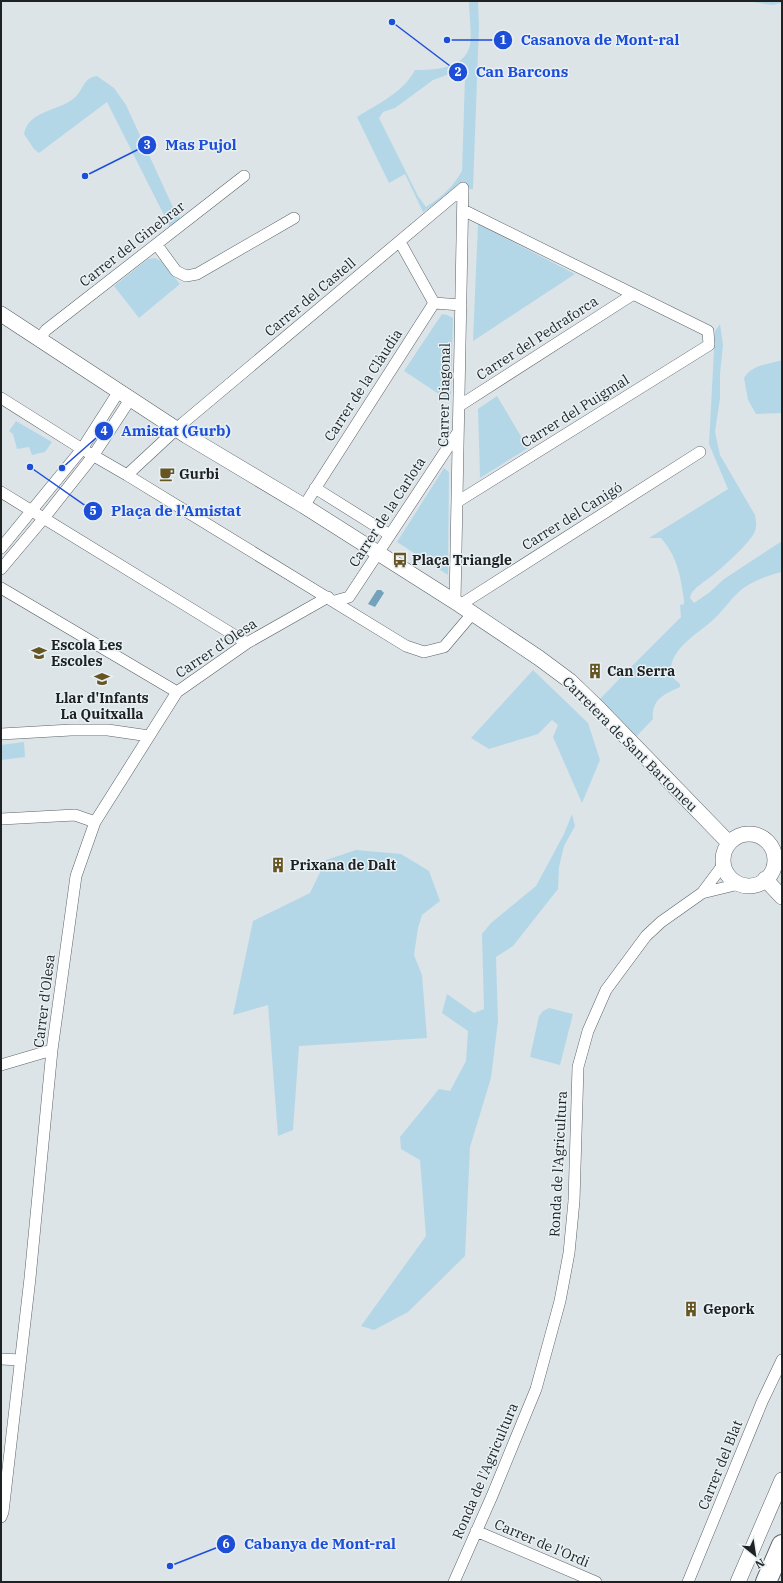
<svg xmlns="http://www.w3.org/2000/svg" width="783" height="1583" font-family="'IBM Plex Serif',serif">
	<style>
		.green { fill: #b4d7e8; fill-rule: evenodd }
		.water { fill: #73a2ba }
		.lines { fill: none; stroke-linecap: round; stroke-linejoin: round }
		.street-casing { stroke: #5c6266; stroke-width: 12 }
		.secondary-casing { stroke: #5c6266; stroke-width: 16 }
		.highway-casing { stroke: #5c6266; stroke-width: 22 }
		.street { stroke: #fff; stroke-width: 11 }
		.secondary { stroke: #fff; stroke-width: 15 }
		.highway { stroke: #fff; stroke-width: 20 }
		.labels { text-anchor: middle; dominant-baseline: central; stroke-width: 3; stroke-linejoin: round; paint-order: stroke }
		.street-label { font-size: 14px; fill: #1f2223; stroke: #e9f1f5 }
		.poi-label { font-size: 14px; font-weight: bold; fill: #1f2223; stroke: #e9f1f5; text-anchor: start }
		.leader { fill: none; stroke: #1d4ed8; stroke-width: 1.5 }
		.callout-dot { fill: #1d4ed8; stroke: #e9f1f5; stroke-width: 1.5 }
		.mark-label { font-size: 12px; text-anchor: middle; font-weight: bold; fill: #fff }
		.callout-label { font-size: 15px; text-anchor: middle; font-weight: bold; fill: #1d4ed8; stroke: #e9f1f5; stroke-width: 3; stroke-linejoin: round; paint-order: stroke }
	</style>
	<rect width="100%" height="100%" fill="#dce4e8"/>
	<!-- green -->
	<path class="green" d="M 469,1 L 478,1 L 479,25 L 473,189 L 458,189 L 423,212 L 405,174 L 389,183 L 357,117 C 377,104 403,93 415,70 C 434,70 465,69 470,45 C 472,34 469,13 469,1 ZM 452,73 L 460,74 L 465,77 L 462,171 C 452,188 443,196 426,207 L 418,196 L 379,118 L 383,112 L 395,108 L 433,80 Z
		M 746,1 L 782,1 L 782,3 L 772,5 Z
		M 97,76 L 114,88 L 126,105 L 172,205 L 182,221 L 171,229 L 107,102 L 39,153 L 34,149 L 24,134 C 28,111 58,111 73,99 C 84,91 82,78 97,76 Z
		M 478,224 L 575,274 L 473,341 Z
		M 155,258 L 161,261 L 180,284 L 139,318 L 114,286 L 148,259 Z
		M 442,314 L 447,315 L 453,318 L 451,402 L 404,371 Z
		M 720,324 L 723,345 L 720,374 L 720,398 L 715,432 L 720,455 L 755,515 C 756,520 757,526 755,531 C 751,542 723,567 713,575 C 706,581 691,589 690,598 L 694,603 L 710,592 L 724,579 L 782,541 L 782,572 C 769,575 756,580 745,587 C 733,595 725,609 713,620 C 700,632 674,646 671,667 C 670,676 674,679 680,684 L 680,687 C 665,694 651,699 653,719 L 635,738 L 600,699 L 624,674 L 681,617 L 680,605 L 684,604 L 684,601 C 681,577 677,556 661,538 L 649,538 L 728,489 L 709,444 L 715,331 Z
		M 782,360 L 782,413 L 756,414 L 748,400 L 744,378 C 752,364 768,365 782,360 Z
		M 497,396 L 528,448 L 480,478 L 478,409 Z
		M 16,421 L 52,442 L 45,452 L 32,455 L 29,447 L 17,449 L 13,434 L 9,431 Z
		M 444,468 L 449,472 L 448,575 L 397,542 Z
		M 533,670 L 588,723 L 600,760 L 582,803 L 553,737 L 558,725 L 552,720 L 538,734 L 489,749 L 471,738 Z
		M 24,742 L 25,757 L 1,760 L 1,745 Z
		M 572,814 L 575,826 L 564,846 L 559,867 L 558,889 L 513,946 L 496,957 L 498,1021 L 491,1078 L 470,1147 L 465,1256 L 408,1312 L 374,1330 L 361,1326 L 426,1236 L 420,1160 L 401,1149 L 400,1137 L 439,1089 L 450,1091 L 466,1061 L 468,1031 L 442,1013 L 447,994 L 474,1013 L 484,1009 L 482,934 L 491,923 L 536,886 L 564,834 Z
		M 356,850 L 401,854 L 429,871 L 440,901 L 422,915 L 418,928 L 414,955 L 422,975 L 427,1038 L 299,1046 L 293,1130 L 278,1136 L 268,1005 L 233,1015 L 253,921 L 310,893 L 326,860 Z
		M 549,1008 L 573,1014 L 560,1065 L 530,1057 L 539,1016 L 543,1011 Z"/>
	<!-- water -->
	<path class="water" d="M 377,590 L 381,590 L 384,593 L 375,607 L 368,604 Z"/>
	<g class="lines">
		<!-- street casing -->
		<g class="street-casing">
			<path id="street" d="M 400,242 L 434,303
				M 157,245 L 176,271 L 186,276 L 197,274 L 294,218
				M 40,338 L 46,330 L 244,176
				M 1,398 L 82,449 L 127,475 L 406,646 L 424,652 L 444,647 L 472,614
				M 459,406 L 632,295
				M 127,475 L 183,423 L 463,188
				M 315,488 L 390,535
				M 1,492 L 247,643
				M 457,502 L 709,345 L 708,331 L 463,210
				M 304,506 L 434,303 L 461,305
				M 1,548 L 82,449 L 119,391
				M 1,569 L 44,518 L 93,456 L 131,398
				M 1,588 L 177,692
				M 335,601 L 349,597 L 458,432
				M 455,602 L 463,188
				M 460,605 L 700,452
				M 1,734 L 71,730 L 108,730 L 149,736
				M 1,819 L 75,815 L 95,822
				M 702,893 L 739,884
				M 1,1065 L 52,1050
				M 1,1359 L 21,1360
				M 1,1517 L 3,1512 L 30,1278 L 52,1050 L 76,876 L 95,822 L 177,692 L 247,643 L 328,597
				M 476,1531 L 596,1582
				M 454,1582 L 492,1496 L 536,1389 L 560,1301 L 569,1253 L 574,1201 L 578,1067 L 588,1031 L 606,990 L 646,936 L 661,922 L 702,893 L 723,865
				M 688,1582 L 762,1402 L 782,1360"/>
		</g>
		<!-- secondary casing -->
		<g class="secondary-casing">
			<path id="secondary" d="M 1,314 L 187,436 L 304,506 L 460,605 L 539,658 L 570,681 L 599,709 L 729,843
				M723 860a26 26 0 1 1 52 0a26 26 0 1 1-52 0Z
				M 765,879 L 782,897
				M 738,1582 L 782,1480"/>
		</g>
		<!-- highway casing -->
		<g class="highway-casing">
			<path id="highway" d="M 766,1582 L 782,1545"/>
		</g>
		<!-- street -->
		<use href="#street" class="street"/>
		<!-- secondary -->
		<use href="#secondary" class="secondary"/>
		<!-- highway -->
		<use href="#highway" class="highway"/>
	</g>
	<!-- icons -->
	<defs>
		<g id="cafe-bare" transform="scale(1.2)"><path d="M-5.5-4.5H6V0H3Q3 3.5 0 3.5H-2.5Q-5.5 3.5-5.5 0ZM3-3.2v2h1.7v-2ZM-6 4.5H4V6H-6Z" fill="#665422" stroke="#e9f1f5" stroke-width="2.5" paint-order="stroke"/></g>
		<g id="bus-bare" transform="scale(1.2)"><path d="M-5-6H5V4H4V6H2V4H-2V6H-4V4H-5ZM-3.5-4V0h7V-4ZM-3.5 1.2v1.5H-2V1.2ZM2 1.2v1.5H3.5V1.2Z" fill="#665422" stroke="#e9f1f5" stroke-width="2.5" paint-order="stroke"/></g>
		<g id="school-bare" transform="scale(1.2)"><path d="M0-5L7-2L0 1L-7-2ZM-4 1L0 2.5L4 1V4Q0 6-4 4Z" fill="#665422" stroke="#e9f1f5" stroke-width="2.5" paint-order="stroke"/></g>
		<g id="building-bare" transform="scale(1.2)"><path d="M-4-6H4V6H1V3H-1V6H-4ZM-2.5-4.3h1.7v1.8h-1.7ZM.8-4.3h1.7v1.8H.8ZM-2.5-1h1.7V.8h-1.7ZM.8-1h1.7V.8H.8Z" fill="#665422" stroke="#e9f1f5" stroke-width="2.5" paint-order="stroke"/></g>
	</defs>
	<g fill-rule="evenodd">
		<use href="#cafe-bare" x="167" y="474"/>
		<use href="#bus-bare" x="400" y="560"/>
		<use href="#school-bare" x="39" y="653"/>
		<use href="#building-bare" x="595" y="671"/>
		<use href="#school-bare" x="102" y="679"/>
		<use href="#building-bare" x="278" y="865"/>
		<use href="#building-bare" x="691" y="1309"/>
	</g>
	<g class="labels">
		<!-- street labels -->
		<g class="street-label">
			<text transform="translate(132 244) rotate(-38)">Carrer del Ginebrar</text>
			<text transform="translate(310 297) rotate(-40)">Carrer del Castell</text>
			<text transform="translate(537 338) rotate(-33)">Carrer del Pedraforca</text>
			<text transform="translate(363 385) rotate(-57)">Carrer de la Clàudia</text>
			<text transform="translate(444 395) rotate(-89)">Carrer Diagonal</text>
			<text transform="translate(575 411) rotate(-32)">Carrer del Puigmal</text>
			<text transform="translate(387 512) rotate(-57)">Carrer de la Carlota</text>
			<text transform="translate(572 516) rotate(-32)">Carrer del Canigó</text>
			<text transform="translate(216 648) rotate(-34)">Carrer d'Olesa</text>
			<text transform="translate(630 744) rotate(45)">Carretera de Sant Bartomeu</text>
			<text transform="translate(44 1001) rotate(-83)">Carrer d'Olesa</text>
			<text transform="translate(558 1164) rotate(-87)">Ronda de l'Agricultura</text>
			<text transform="translate(720 1465) rotate(-68)">Carrer del Blat</text>
			<text transform="translate(485 1471) rotate(-67)">Ronda de l'Agricultura</text>
			<text transform="translate(542 1543) rotate(23)">Carrer de l'Ordi</text>
		</g>
		<!-- poi labels -->
		<g class="poi-label">
			<text x="179" y="474">Gurbi</text>
			<text x="412" y="560">Plaça Triangle</text>
			<text x="51" y="645">Escola Les<tspan x="51" dy="16">Escoles</tspan></text>
			<text x="607" y="671">Can Serra</text>
			<text x="102" y="698" text-anchor="middle">Llar d'Infants<tspan x="102" dy="16">La Quitxalla</tspan></text>
			<text x="290" y="865">Prixana de Dalt</text>
			<text x="703" y="1309">Gepork</text>
		</g>
	</g>
	<!-- callouts -->
	<path class="leader" d="M447 40L503 40M392 22L458 72M85 176L147 145M62 468L104 431M30 467L93 511M170 1566L226 1544"/>
	<g class="callout-dot">
		<circle cx="447" cy="40" r="4"/>
		<circle cx="392" cy="22" r="4"/>
		<circle cx="85" cy="176" r="4"/>
		<circle cx="62" cy="468" r="4"/>
		<circle cx="30" cy="467" r="4"/>
		<circle cx="170" cy="1566" r="4"/>
		<circle cx="503" cy="40" r="10"/>
		<circle cx="458" cy="72" r="10"/>
		<circle cx="147" cy="145" r="10"/>
		<circle cx="104" cy="431" r="10"/>
		<circle cx="93" cy="511" r="10"/>
		<circle cx="226" cy="1544" r="10"/>
	</g>
	<g class="mark-label">
		<text x="503" y="44">1</text>
		<text x="458" y="76">2</text>
		<text x="147" y="149">3</text>
		<text x="104" y="435">4</text>
		<text x="93" y="515">5</text>
		<text x="226" y="1548">6</text>
	</g>
	<g class="callout-label">
		<text x="600" y="45">Casanova de Mont-ral</text>
		<text x="522" y="77">Can Barcons</text>
		<text x="201" y="150">Mas Pujol</text>
		<text x="176" y="436">Amistat (Gurb)</text>
		<text x="176" y="516">Plaça de l'Amistat</text>
		<text x="320" y="1549">Cabanya de Mont-ral</text>
	</g>
	<!-- border -->
	<rect width="783" height="1583" fill="none" stroke="#1f2223" stroke-width="4"/>
	<!-- north arrow -->
	<g transform="translate(755 1555) rotate(150)" stroke="#e9f1f5" stroke-width="3" paint-order="stroke">
	<path d="M0-3L7 15L0 10L-7 15Z" fill="#1f2223"/>
	<text y="-6" font-size="11" font-weight="bold" text-anchor="middle" fill="#1f2223">N</text>
	</g>
</svg>
